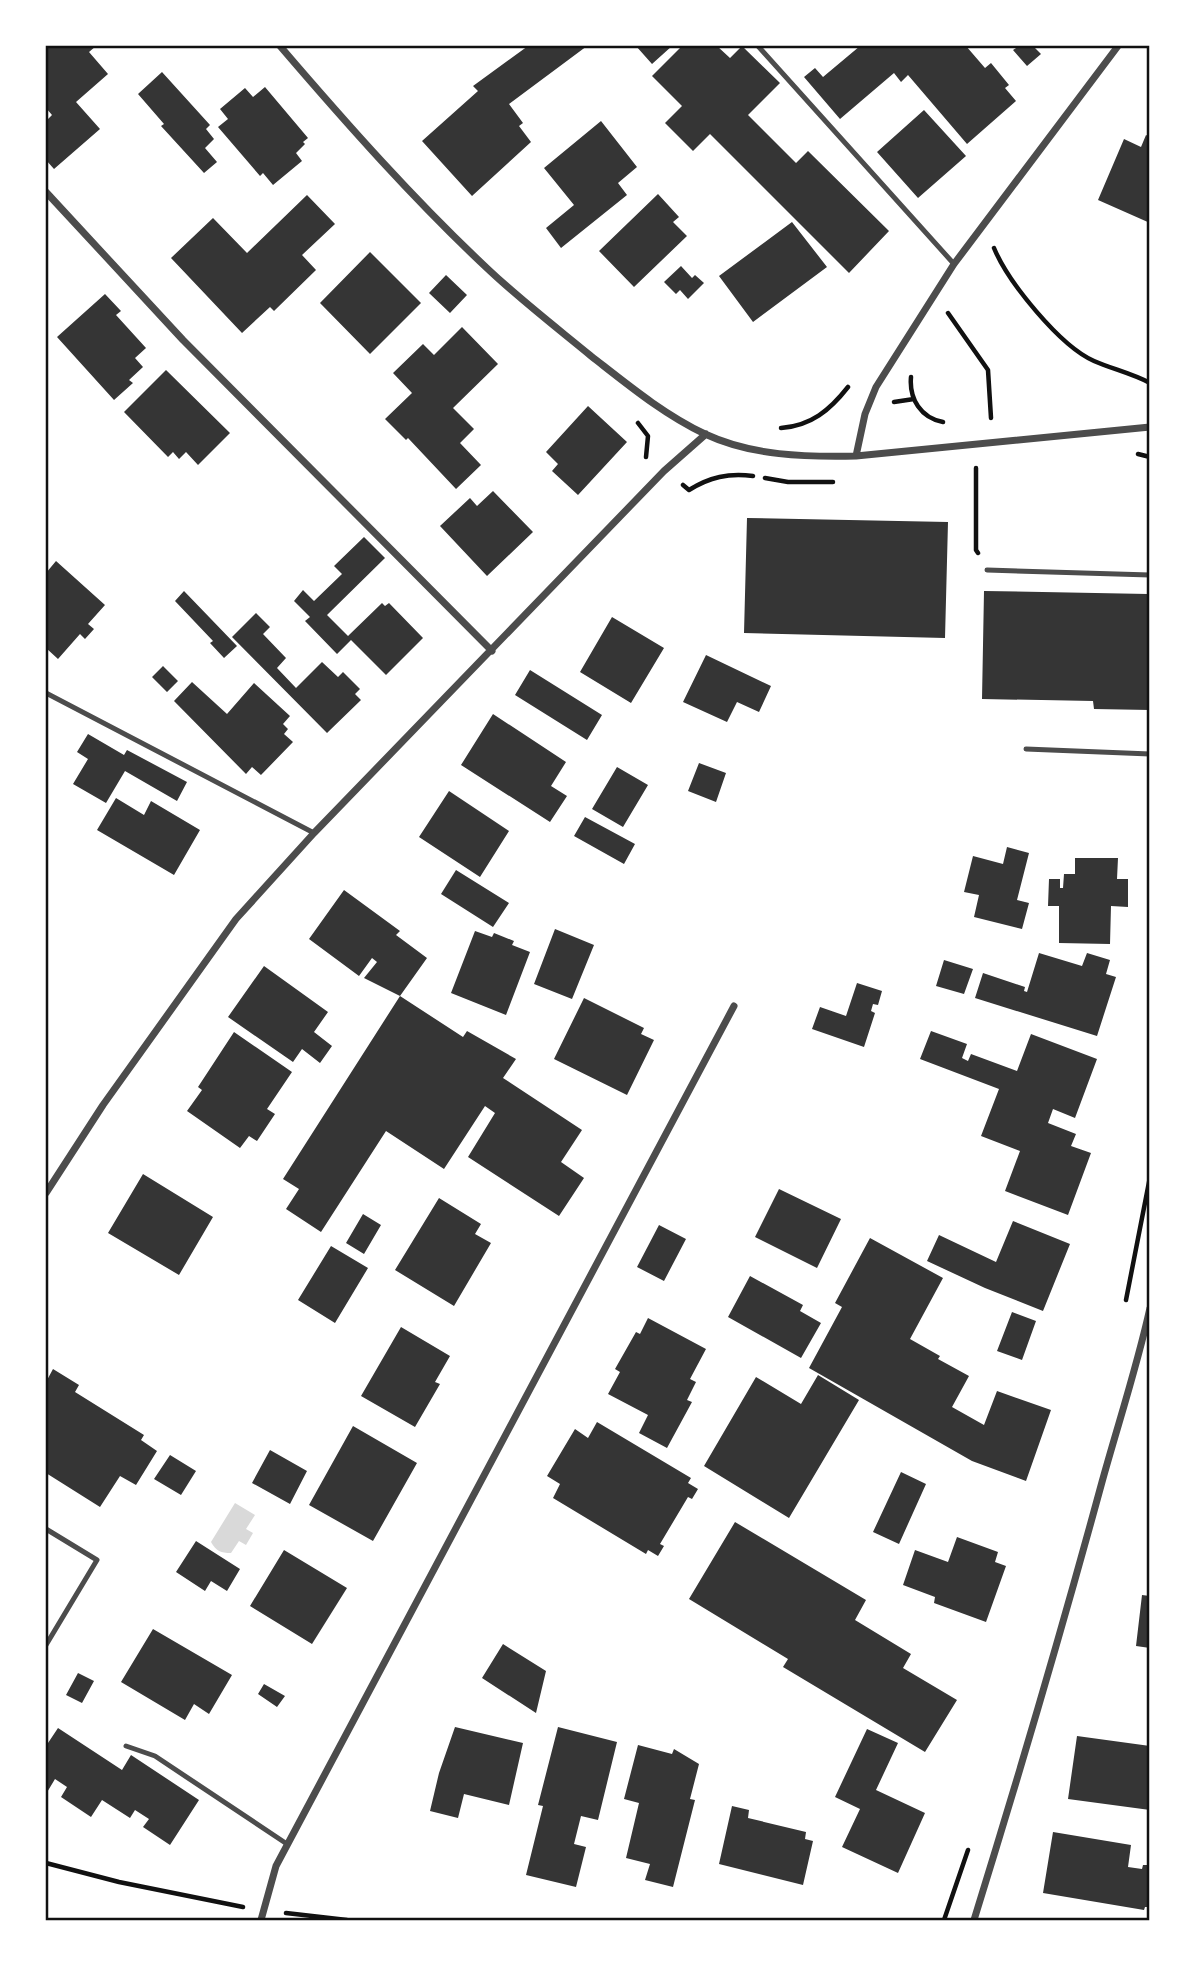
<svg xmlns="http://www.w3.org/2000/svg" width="1195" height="1966" font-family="Helvetica,sans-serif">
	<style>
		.water { fill: #d9d9d9 }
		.building { fill: #353535 }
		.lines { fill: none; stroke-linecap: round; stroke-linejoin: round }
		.path { stroke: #111; stroke-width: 4.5 }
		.service { stroke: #4c4c4c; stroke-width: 5 }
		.minor { stroke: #4c4c4c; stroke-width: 7 }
		.neatline { fill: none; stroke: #111; stroke-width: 2.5 }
	</style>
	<rect width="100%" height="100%" fill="#fff"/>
	<!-- water -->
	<path class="water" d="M 235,1503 L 255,1515 L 246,1529 L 253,1533 L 246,1545 L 239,1541 L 231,1553 C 221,1553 216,1551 211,1542 Z"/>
	<!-- building -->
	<path class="building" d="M 46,46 L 96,46 L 89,52 L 108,74 L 76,102 L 100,129 L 54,169 L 46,160 L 46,121 L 52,115 L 46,108 Z
		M 528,46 L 587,46 L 509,104 L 523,123 L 519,126 L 531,142 L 472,196 L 422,141 L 478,91 L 473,86 Z
		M 636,46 L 672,46 L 652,64 Z
		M 682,46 L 717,46 L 730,58 L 742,46 L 780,83 L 748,115 L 796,163 L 808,151 L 889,231 L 849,273 L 710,134 L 693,151 L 665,123 L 682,106 L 652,76 Z
		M 860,46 L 966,46 L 985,68 L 991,63 L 1009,85 L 1005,88 L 1016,101 L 967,144 L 908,75 L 901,82 L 894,73 L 840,119 L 804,77 L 815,68 L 823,77 Z
		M 1019,46 L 1033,46 L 1041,54 L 1027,66 L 1013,50 Z
		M 162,72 L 210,125 L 206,129 L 214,139 L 205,148 L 217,162 L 204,173 L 161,126 L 164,124 L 138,94 Z
		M 265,87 L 308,138 L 303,142 L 305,144 L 296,153 L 302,161 L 273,185 L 263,173 L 260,176 L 218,127 L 228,119 L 220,109 L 245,88 L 253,97 Z
		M 924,110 L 966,156 L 918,198 L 877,152 Z
		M 601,121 L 637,167 L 618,183 L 627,195 L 561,248 L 546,228 L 574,205 L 544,168 Z
		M 1146,135 L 1150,137 L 1150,223 L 1098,200 L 1124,139 L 1141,147 Z
		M 658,194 L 679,217 L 673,222 L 687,236 L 634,287 L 599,251 Z
		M 307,195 L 335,224 L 302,255 L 316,270 L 274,311 L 270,307 L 242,333 L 171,258 L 213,218 L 247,253 Z
		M 792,222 L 827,267 L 753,322 L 719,276 Z
		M 370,252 L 421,303 L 370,354 L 320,303 Z
		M 681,266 L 692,278 L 695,275 L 704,283 L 688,299 L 680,290 L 676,294 L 664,282 Z
		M 446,275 L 467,295 L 450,313 L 429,293 Z
		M 105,294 L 121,311 L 116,315 L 146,348 L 135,358 L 143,367 L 129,380 L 133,383 L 114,400 L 57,337 Z
		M 462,327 L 498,364 L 453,408 L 474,429 L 460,443 L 481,465 L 456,489 L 408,438 L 406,440 L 385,419 L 412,393 L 393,373 L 423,344 L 434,355 Z
		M 166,370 L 230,433 L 198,465 L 186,452 L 179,459 L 173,452 L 168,457 L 124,412 Z
		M 588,406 L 627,442 L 578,495 L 552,471 L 558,464 L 546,452 Z
		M 493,491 L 533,532 L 487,576 L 440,526 L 470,498 L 477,506 Z
		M 747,518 L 948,522 L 945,638 L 744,633 Z
		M 364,537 L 385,558 L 327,615 L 348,636 L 382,603 L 385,606 L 389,603 L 423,638 L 386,675 L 351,640 L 337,654 L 305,621 L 310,617 L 294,601 L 303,590 L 314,601 L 342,574 L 334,566 Z
		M 56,561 L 105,605 L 88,624 L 94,629 L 85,639 L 80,634 L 58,659 L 46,648 L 46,573 Z
		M 184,591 L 237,646 L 224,658 L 210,643 L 213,641 L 175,601 Z
		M 984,591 L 1148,594 L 1147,665 L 1150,665 L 1150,710 L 1094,709 L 1093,701 L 982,699 Z
		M 256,613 L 270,627 L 263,634 L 286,658 L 277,668 L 296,688 L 322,662 L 338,677 L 343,672 L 360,689 L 355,694 L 361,700 L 327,733 L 232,637 Z
		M 612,617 L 664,648 L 631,703 L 580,672 Z
		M 706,655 L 771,686 L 759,712 L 737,702 L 727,722 L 683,702 Z
		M 163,666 L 178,681 L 167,692 L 152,677 Z
		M 530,670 L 602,715 L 587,740 L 515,695 Z
		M 192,682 L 227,714 L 254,683 L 290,716 L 283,724 L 288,729 L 284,734 L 293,742 L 261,775 L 252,767 L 246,774 L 174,701 Z
		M 493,714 L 566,762 L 551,786 L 567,796 L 550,822 L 461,765 Z
		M 88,734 L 124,755 L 127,750 L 187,782 L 177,801 L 125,771 L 106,803 L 73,784 L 88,759 L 77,752 Z
		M 699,763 L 726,773 L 716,802 L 688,791 Z
		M 617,767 L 648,785 L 623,827 L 592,809 Z
		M 449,791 L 509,831 L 480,877 L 419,837 Z
		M 116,798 L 144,815 L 151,801 L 200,830 L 174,875 L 97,830 Z
		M 585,817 L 635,844 L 624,864 L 574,836 Z
		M 1007,847 L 1029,853 L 1017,900 L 1029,903 L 1022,929 L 974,917 L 979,895 L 964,892 L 973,856 L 1003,864 Z
		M 1075,858 L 1118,858 L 1117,879 L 1128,879 L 1128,907 L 1111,906 L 1110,944 L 1059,943 L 1059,906 L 1048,906 L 1049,879 L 1060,879 L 1060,888 L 1063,888 L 1064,874 L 1075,874 Z
		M 456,870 L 509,903 L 493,927 L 441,894 Z
		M 344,890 L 400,931 L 396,935 L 427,958 L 400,996 L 364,978 L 377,962 L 372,958 L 359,976 L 309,939 Z
		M 555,929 L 594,945 L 572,999 L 534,984 Z
		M 475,931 L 492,937 L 494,933 L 514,941 L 512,945 L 530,952 L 506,1015 L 451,993 Z
		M 1039,953 L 1082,966 L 1087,953 L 1110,960 L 1106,974 L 1116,977 L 1097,1036 L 975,998 L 983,973 L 1025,987 L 1024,991 L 1027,992 Z
		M 944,960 L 973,969 L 964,994 L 936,986 Z
		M 264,966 L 328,1012 L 314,1032 L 332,1046 L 320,1063 L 302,1049 L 293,1062 L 228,1017 Z
		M 857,983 L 882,991 L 878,1005 L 873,1004 L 871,1011 L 875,1013 L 864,1047 L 812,1029 L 820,1007 L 846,1016 Z
		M 400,996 L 463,1037 L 467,1031 L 516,1059 L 503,1078 L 582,1130 L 561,1162 L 584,1178 L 559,1216 L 468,1157 L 495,1113 L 485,1106 L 444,1169 L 386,1131 L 321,1232 L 286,1209 L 299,1189 L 283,1179 Z
		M 584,998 L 644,1028 L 641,1034 L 654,1040 L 627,1095 L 554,1059 Z
		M 931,1031 L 967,1044 L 962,1058 L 968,1061 L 971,1054 L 1017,1071 L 1031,1034 L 1097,1059 L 1075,1118 L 1053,1109 L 1048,1123 L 1076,1134 L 1071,1146 L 1091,1153 L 1068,1215 L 1005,1191 L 1020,1151 L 981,1136 L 999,1089 L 920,1059 Z
		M 234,1032 L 292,1072 L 267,1109 L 275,1114 L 257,1141 L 249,1136 L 240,1148 L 187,1111 L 202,1090 L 198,1087 Z
		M 143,1174 L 213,1217 L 179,1275 L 108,1233 Z
		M 779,1189 L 841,1219 L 817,1268 L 755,1237 Z
		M 439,1198 L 481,1224 L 475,1234 L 491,1243 L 454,1306 L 395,1270 Z
		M 363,1214 L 381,1225 L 364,1254 L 346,1243 Z
		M 1013,1221 L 1070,1244 L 1043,1311 L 985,1288 L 927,1261 L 939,1235 L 996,1262 Z
		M 659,1225 L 686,1239 L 664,1281 L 637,1267 Z
		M 870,1238 L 943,1278 L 910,1339 L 940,1356 L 938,1359 L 969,1376 L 952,1407 L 984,1425 L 997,1391 L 1051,1410 L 1026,1481 L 972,1461 L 809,1368 L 842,1307 L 835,1303 Z
		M 331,1246 L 368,1268 L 335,1323 L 298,1300 Z
		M 750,1276 L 803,1305 L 800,1311 L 821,1323 L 801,1358 L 728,1317 Z
		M 1012,1312 L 1036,1321 L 1022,1360 L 997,1351 Z
		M 648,1318 L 706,1349 L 690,1379 L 696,1382 L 687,1400 L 692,1402 L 667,1448 L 639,1433 L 648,1415 L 608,1394 L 620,1372 L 615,1369 L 636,1332 L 640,1334 Z
		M 401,1327 L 450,1356 L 435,1382 L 440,1384 L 415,1427 L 361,1396 Z
		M 53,1369 L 79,1385 L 75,1392 L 144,1435 L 141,1440 L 157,1451 L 136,1485 L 120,1476 L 100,1507 L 46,1473 L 46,1382 Z
		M 818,1375 L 859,1400 L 789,1518 L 704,1466 L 756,1377 L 801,1404 Z
		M 597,1422 L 691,1478 L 688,1483 L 698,1489 L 692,1499 L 688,1497 L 660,1544 L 664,1546 L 658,1556 L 648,1550 L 646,1554 L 553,1498 L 560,1484 L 547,1476 L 575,1429 L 588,1438 Z
		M 353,1426 L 417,1463 L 373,1541 L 309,1505 Z
		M 270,1450 L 307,1471 L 290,1504 L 252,1483 Z
		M 170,1455 L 196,1471 L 181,1495 L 154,1479 Z
		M 901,1472 L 926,1484 L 899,1544 L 873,1532 Z
		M 735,1522 L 866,1600 L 855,1620 L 911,1654 L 903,1668 L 957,1700 L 925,1752 L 783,1667 L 788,1659 L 689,1599 Z
		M 957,1537 L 998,1552 L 995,1562 L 1006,1566 L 986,1622 L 934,1603 L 935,1597 L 903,1585 L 915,1550 L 948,1562 Z
		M 196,1541 L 240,1569 L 227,1591 L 211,1581 L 205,1591 L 176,1572 Z
		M 284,1550 L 347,1588 L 312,1644 L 250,1606 Z
		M 1142,1595 L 1150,1596 L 1150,1648 L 1136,1646 Z
		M 153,1629 L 232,1675 L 209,1714 L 194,1704 L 185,1720 L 121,1682 Z
		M 503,1644 L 546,1671 L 536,1713 L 482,1678 Z
		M 78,1673 L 94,1681 L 82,1703 L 66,1695 Z
		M 264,1684 L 285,1696 L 277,1707 L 258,1694 Z
		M 455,1727 L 523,1743 L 509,1805 L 464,1794 L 458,1818 L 430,1811 L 439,1773 Z
		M 558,1727 L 617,1742 L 598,1820 L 581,1816 L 574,1844 L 586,1847 L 576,1887 L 526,1875 L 543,1806 L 538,1805 Z
		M 58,1728 L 122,1770 L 131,1755 L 199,1800 L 170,1845 L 143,1827 L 149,1819 L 135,1810 L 130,1818 L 102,1800 L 91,1817 L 61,1797 L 67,1787 L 55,1779 L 46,1794 L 46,1746 Z
		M 867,1729 L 898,1743 L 876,1790 L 925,1813 L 898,1873 L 842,1847 L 860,1809 L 835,1797 Z
		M 1077,1736 L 1150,1746 L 1150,1810 L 1068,1799 Z
		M 638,1745 L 672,1754 L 674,1749 L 699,1764 L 690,1799 L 695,1800 L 673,1887 L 645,1880 L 650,1864 L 626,1858 L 639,1803 L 624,1799 Z
		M 732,1806 L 749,1810 L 748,1818 L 806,1832 L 805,1839 L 813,1841 L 803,1885 L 719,1864 Z
		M 1053,1832 L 1131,1845 L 1128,1867 L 1142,1869 L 1143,1865 L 1150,1865 L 1150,1907 L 1145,1907 L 1144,1910 L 1043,1893 Z"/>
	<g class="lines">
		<!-- path -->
		<path class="path" d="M 994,248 C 1008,282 1060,346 1094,361 C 1112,369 1131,373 1150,383
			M 948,313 L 988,370 L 991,418
			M 911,377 C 909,399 921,418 943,422
			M 894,402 L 914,399
			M 638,423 L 648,436 L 646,457
			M 781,428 C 811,426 830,410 848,387
			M 1138,454 L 1150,457
			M 976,468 L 976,550 L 978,553
			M 765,478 L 788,482 L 833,482
			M 683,485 L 689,490 C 710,477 728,473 753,476
			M 1126,1300 L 1150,1177
			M 46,1863 L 119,1882 L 243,1907
			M 286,1913 L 347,1920
			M 944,1920 L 968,1850"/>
		<!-- service -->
		<path class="service" d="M 758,46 L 954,264
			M 987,570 L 1150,575
			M 46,693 L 314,833
			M 1026,749 L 1150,754
			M 46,1529 L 97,1560 L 46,1645
			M 126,1746 L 155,1756 L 287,1844"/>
		<!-- minor -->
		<path class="minor" d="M 280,46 C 346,123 415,201 490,271 C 522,301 557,328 591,356 C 627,384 663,414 705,434 C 752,456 805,457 856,456 L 1150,427
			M 46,192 L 183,340 L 492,651
			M 856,456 L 865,414 L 876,387 L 954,264 L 1118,46
			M 46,1193 L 103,1105 L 236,919 L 314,833 L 664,471 L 706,434
			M 261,1920 L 276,1866 L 734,1006
			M 974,1920 C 1019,1775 1062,1629 1102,1482 C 1118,1424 1137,1367 1150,1308"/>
	</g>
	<!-- border -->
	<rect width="1195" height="1966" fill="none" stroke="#ffffff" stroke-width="94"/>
	<rect x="47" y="47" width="1101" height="1872" class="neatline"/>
</svg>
